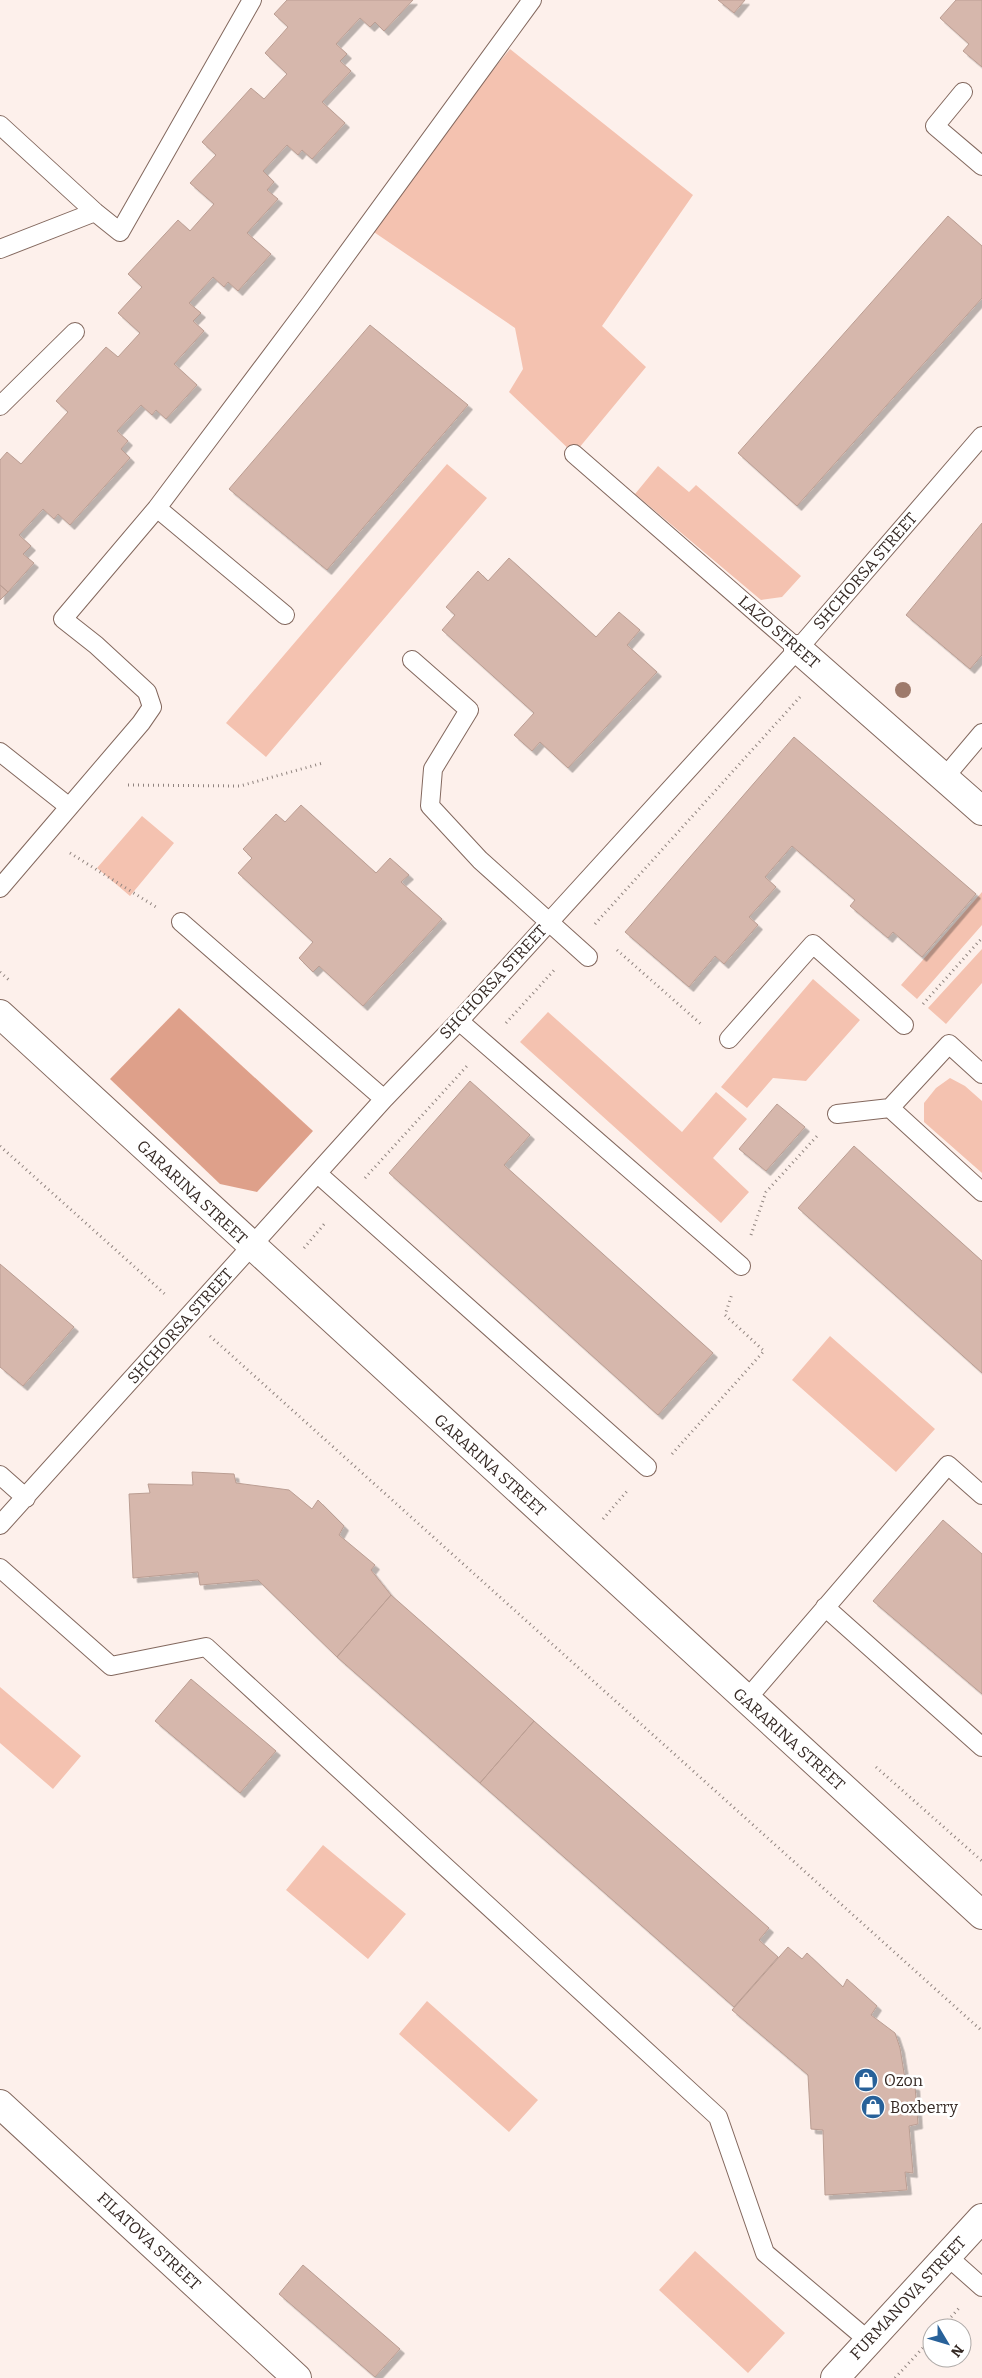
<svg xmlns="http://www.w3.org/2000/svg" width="982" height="2378" font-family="Bitter,serif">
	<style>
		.green { fill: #f4c2b0 }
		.forest { fill: #dea08a }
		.building { fill: #d6b7ac; stroke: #bb9e93; filter: url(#shadow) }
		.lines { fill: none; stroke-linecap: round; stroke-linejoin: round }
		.lane-casing { stroke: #83685e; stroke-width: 20 }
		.street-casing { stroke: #83685e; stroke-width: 30 }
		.secondary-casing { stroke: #83685e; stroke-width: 30 }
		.path { stroke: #90847f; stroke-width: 3; stroke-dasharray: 1 4; stroke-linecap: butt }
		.lane { stroke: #fff; stroke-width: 18 }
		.street { stroke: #fff; stroke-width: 28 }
		.secondary { stroke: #fff; stroke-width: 28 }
		.tree { fill: #9e7a6b }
		.labels { text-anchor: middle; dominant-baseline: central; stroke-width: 5; stroke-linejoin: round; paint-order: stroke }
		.street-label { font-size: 16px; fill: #352924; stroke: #fff }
		.poi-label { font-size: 16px; fill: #352924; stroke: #fff; text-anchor: start }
	</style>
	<defs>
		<filter id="shadow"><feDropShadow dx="4.5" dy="4.5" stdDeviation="0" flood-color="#0004"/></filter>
	</defs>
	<rect width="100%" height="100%" fill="#fdf0eb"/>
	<!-- green -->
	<path class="green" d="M 510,49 L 693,195 L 602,326 L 646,367 L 574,454 L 509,392 L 523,369 L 515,328 L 365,226 Z
		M 447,464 L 487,498 L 266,757 L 226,723 Z
		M 658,466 L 689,492 L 696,485 L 801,576 L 782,597 L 761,600 L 635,494 Z
		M 142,816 L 174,843 L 130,896 L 97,868 Z
		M 982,892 L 982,925 L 917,999 L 901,985 Z
		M 982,949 L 982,983 L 946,1024 L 928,1008 Z
		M 813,979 L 860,1020 L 806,1081 L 773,1078 L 747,1108 L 721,1087 Z
		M 548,1012 L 682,1132 L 716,1092 L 747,1119 L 713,1158 L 749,1192 L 721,1223 L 520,1042 Z
		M 950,1078 L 965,1086 L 982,1101 L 982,1173 L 924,1122 L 924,1103 L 936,1088 Z
		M 830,1336 L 935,1429 L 896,1472 L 792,1380 Z
		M 0,1687 L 81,1756 L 53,1789 L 0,1743 Z
		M 323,1845 L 406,1914 L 368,1959 L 286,1890 Z
		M 427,2001 L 538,2100 L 509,2132 L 399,2034 Z
		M 695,2251 L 785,2333 L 748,2373 L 659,2290 Z"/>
	<!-- forest -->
	<path class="forest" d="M 179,1008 L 313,1131 L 257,1192 L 220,1184 L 110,1079 Z"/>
	<!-- building -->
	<path class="building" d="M 287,0 L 413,0 L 384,31 L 375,22 L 370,27 L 360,18 L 336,44 L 347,54 L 340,61 L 351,71 L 322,102 L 345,123 L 312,159 L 302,150 L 298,155 L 287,145 L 263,171 L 274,182 L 267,190 L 278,199 L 247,233 L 271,254 L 238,291 L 228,282 L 224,287 L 213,277 L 189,303 L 201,313 L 193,321 L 204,331 L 174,364 L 197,385 L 166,419 L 156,410 L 152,415 L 141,405 L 117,431 L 128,441 L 121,449 L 130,458 L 70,525 L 58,514 L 54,519 L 43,509 L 19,535 L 31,546 L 23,554 L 34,563 L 8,592 L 0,585 L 0,460 L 7,452 L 21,464 L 68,412 L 56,401 L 106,347 L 118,357 L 140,333 L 118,313 L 142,287 L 128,274 L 178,220 L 190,231 L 214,204 L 190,183 L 216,155 L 202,142 L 251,88 L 264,99 L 287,74 L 265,53 L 288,27 L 274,14 Z
		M 718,0 L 745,0 L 734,13 Z
		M 956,0 L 982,0 L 982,67 L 963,51 L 969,44 L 940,18 Z
		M 948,216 L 982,246 L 982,298 L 797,506 L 738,453 Z
		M 370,325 L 468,405 L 327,570 L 229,489 Z
		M 982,523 L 982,655 L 970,669 L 906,615 Z
		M 509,558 L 596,637 L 619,612 L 640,630 L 627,645 L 657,672 L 568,768 L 540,742 L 532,751 L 514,735 L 534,713 L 442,630 L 455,615 L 446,607 L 478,571 L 488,581 Z
		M 0,585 L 8,592 L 0,600 Z
		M 794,737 L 976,894 L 922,957 L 893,932 L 888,938 L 850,906 L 855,900 L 792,846 L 765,877 L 776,887 L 749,917 L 758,925 L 724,964 L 715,956 L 689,987 L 625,932 Z
		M 301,805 L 376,873 L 390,858 L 409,875 L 401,882 L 442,919 L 363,1006 L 319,966 L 313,972 L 299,958 L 313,942 L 238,873 L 252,858 L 243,849 L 276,814 L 285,822 Z
		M 470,1081 L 530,1135 L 504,1165 L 713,1353 L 658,1415 L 389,1173 Z
		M 777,1104 L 805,1127 L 766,1171 L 739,1149 Z
		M 854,1146 L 982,1261 L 982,1373 L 798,1208 Z
		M 0,1264 L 74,1327 L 23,1386 L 0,1367 Z
		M 192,1472 L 234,1474 L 236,1483 L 289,1490 L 312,1509 L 318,1500 L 344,1526 L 339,1535 L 375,1565 L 371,1570 L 391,1595 L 337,1657 L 258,1580 L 200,1585 L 198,1572 L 133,1578 L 129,1494 L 150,1493 L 148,1484 L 193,1485 Z
		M 943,1520 L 982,1554 L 982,1694 L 873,1601 Z
		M 391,1595 L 534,1721 L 480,1783 L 337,1657 Z
		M 191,1679 L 276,1751 L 240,1793 L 155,1721 Z
		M 534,1721 L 769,1928 L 759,1940 L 778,1957 L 734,2007 L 480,1783 Z
		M 788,1947 L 802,1959 L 807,1953 L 843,1987 L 847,1979 L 877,2006 L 871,2015 L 895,2033 L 900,2048 L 906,2085 L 915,2086 L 918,2124 L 909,2126 L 913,2173 L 905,2172 L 907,2190 L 825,2195 L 823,2130 L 811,2129 L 808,2075 L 732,2010 Z
		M 303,2265 L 400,2349 L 375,2377 L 279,2294 Z"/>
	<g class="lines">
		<!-- lane casing -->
		<g class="lane-casing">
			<path id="lane" d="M 963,92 L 935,126 L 982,166
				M 0,125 L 95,212 L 120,232 L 252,0
				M 0,249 L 95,212
				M 0,406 L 75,332
				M 574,454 L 798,649
				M 157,508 L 285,615
				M 412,660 L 469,710 L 433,769 L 430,806 L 480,860 L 588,957
				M 0,752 L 68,806
				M 944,778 L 982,733
				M 0,888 L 141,723 L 152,707 L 147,692 L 96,645 L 63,619 L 157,508 L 311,303 L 532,0
				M 181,922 L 384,1099
				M 459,1021 L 741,1266
				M 729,1039 L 813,944 L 904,1025
				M 982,1074 L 949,1044 L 890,1108 L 982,1192
				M 837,1114 L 890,1108
				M 318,1174 L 647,1467
				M 0,1475 L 26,1498
				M 0,1525 L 384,1099 L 459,1021 L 798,649 L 982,436
				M 0,1568 L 111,1666 L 206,1647 L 718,2117 L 765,2253 L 869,2341
				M 825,1607 L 982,1747
				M 746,1700 L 948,1465 L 982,1495
				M 947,2256 L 982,2287"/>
		</g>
		<!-- street casing -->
		<g class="street-casing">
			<path id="street" d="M 798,649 L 982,811
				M 0,2104 L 297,2378
				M 835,2378 L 982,2218"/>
		</g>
		<!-- secondary casing -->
		<g class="secondary-casing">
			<path id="secondary" d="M 0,1014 L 982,1915"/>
		</g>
		<!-- path -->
		<path class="path" d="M 128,785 L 240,786 L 323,763
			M 70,853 L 156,907
			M 595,924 L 800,697
			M 617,950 L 702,1025
			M 0,972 L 9,980
			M 923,1004 L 982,938
			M 506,1023 L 556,968
			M 0,1146 L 167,1296
			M 365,1178 L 467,1066
			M 751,1235 L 766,1192 L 817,1136
			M 304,1248 L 326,1222
			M 210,1336 L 982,2031
			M 672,1454 L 764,1351 L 725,1315 L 732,1294
			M 603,1519 L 628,1490
			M 876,1767 L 982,1861
			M 941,2328 L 960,2307
			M 895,2378 L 932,2338"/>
		<!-- lane -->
		<use href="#lane" class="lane"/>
		<!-- street -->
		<use href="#street" class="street"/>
		<!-- secondary -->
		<use href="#secondary" class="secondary"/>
	</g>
	<!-- trees -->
	<circle class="tree" cx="903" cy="690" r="8"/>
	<!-- icons -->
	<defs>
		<g id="shop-disc" transform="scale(1.25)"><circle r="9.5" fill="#286199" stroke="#fff"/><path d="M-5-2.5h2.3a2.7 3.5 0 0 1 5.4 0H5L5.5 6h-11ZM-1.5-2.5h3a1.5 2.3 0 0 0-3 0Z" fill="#fff"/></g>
	</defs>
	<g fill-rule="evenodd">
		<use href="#shop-disc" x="866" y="2080"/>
		<use href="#shop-disc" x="873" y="2107"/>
	</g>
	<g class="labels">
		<!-- street labels -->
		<g class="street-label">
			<text transform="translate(865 571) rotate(-49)">SHCHORSA STREET</text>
			<text transform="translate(779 632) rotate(41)">LAZO STREET</text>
			<text transform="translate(493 982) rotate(-47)">SHCHORSA STREET</text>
			<text transform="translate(192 1192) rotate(43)">GARARINA STREET</text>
			<text transform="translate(180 1326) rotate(-48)">SHCHORSA STREET</text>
			<text transform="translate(490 1465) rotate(42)">GARARINA STREET</text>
			<text transform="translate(789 1739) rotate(42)">GARARINA STREET</text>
			<text transform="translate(149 2241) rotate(43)">FILATOVA STREET</text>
			<text transform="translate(908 2298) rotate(-47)">FURMANOVA STREET</text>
		</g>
		<!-- poi labels -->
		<g class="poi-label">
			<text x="884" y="2080">Ozon</text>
			<text x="890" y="2107">Boxberry</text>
		</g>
	</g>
	<!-- north arrow -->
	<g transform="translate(947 2343) rotate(128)"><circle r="24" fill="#ffffff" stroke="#aea9a7"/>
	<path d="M0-4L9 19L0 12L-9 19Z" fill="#286199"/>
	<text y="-8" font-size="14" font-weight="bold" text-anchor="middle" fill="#352924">N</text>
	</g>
</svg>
